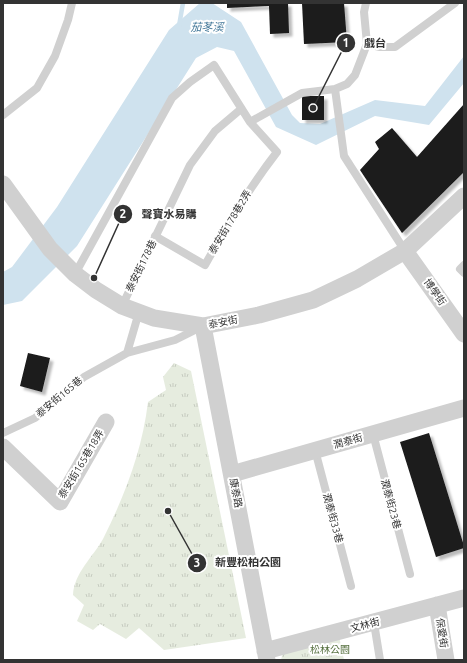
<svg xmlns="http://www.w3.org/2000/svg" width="467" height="663" font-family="Ubuntu,'Noto Sans TC',sans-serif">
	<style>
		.park { fill: url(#park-tufts) }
		.water { fill: #cfe2ee }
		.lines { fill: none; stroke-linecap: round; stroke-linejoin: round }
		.stream { stroke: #cfe2ee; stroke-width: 4.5 }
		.building { fill: #1a1a1a; filter: url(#shadow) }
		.lane { stroke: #d0d0d0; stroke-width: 8 }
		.street { stroke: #d0d0d0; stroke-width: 17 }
		.labels { text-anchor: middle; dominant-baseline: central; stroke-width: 4; stroke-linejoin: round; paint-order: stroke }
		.street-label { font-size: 10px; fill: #333; stroke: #fff }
		.park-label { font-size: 10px; fill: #56703f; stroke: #fff }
		.water-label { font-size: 11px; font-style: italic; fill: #3f7597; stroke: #fff }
		.leader { fill: none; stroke: #333; stroke-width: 1.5 }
		.callout-dot { fill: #333; stroke: #fff; stroke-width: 1.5 }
		.mark-label { font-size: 12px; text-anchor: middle; font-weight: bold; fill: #fff }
		.callout-label { font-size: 11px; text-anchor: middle; font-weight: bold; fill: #333; stroke: #fff; stroke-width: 4; stroke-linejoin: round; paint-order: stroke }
	</style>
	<defs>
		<pattern id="park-tufts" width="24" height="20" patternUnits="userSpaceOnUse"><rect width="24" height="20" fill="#e6ecdf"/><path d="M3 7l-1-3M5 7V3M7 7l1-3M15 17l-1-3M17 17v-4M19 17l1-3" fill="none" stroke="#c6cbc0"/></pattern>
		<filter id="shadow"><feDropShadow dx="3.5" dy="3.5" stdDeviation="1" flood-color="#0004"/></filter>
	</defs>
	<rect width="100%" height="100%" fill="#fff"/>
	<!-- park -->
	<path class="park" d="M 174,363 L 191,371 L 246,638 L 164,650 L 139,628 L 126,639 L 100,624 L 93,630 L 77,621 L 84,605 L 73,595 C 74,573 93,557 103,539 C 125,495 142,451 148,402 L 166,390 L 163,377 Z
		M 339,636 L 344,660 L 281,660 L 283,652 Z"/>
	<!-- water -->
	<path class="water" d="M 200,3 L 212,3 L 241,22 L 292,115 L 300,123 L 320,124 L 375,100 L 425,106 L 464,56 L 464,83 L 429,125 L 375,116 L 316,145 L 276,127 L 234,51 L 217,47 L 196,58 L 77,246 L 22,301 L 3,305 L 3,272 L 12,267 L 57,207 L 169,30 Z"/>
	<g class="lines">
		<!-- stream -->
		<path class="stream" d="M 179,26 L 183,3"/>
	</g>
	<!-- building -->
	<path class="building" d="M 227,3 L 288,3 L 289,33 L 270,34 L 269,6 L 227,8 Z
		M 302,3 L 344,3 L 347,42 L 304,44 Z
		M 302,96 L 324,96 L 324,120 L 302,120 Z
		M 464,104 L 464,172 L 402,233 L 360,170 L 379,149 L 375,142 L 392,128 L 417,157 Z
		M 28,353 L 50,358 L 42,392 L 20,386 Z
		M 429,433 L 464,546 L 464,548 L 436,557 L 400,442 Z"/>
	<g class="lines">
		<!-- lane -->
		<path class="lane" d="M 367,44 L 380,47 L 395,47 L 455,3
			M 335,89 L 344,156 L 405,251
			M 3,115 L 37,88 L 55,56 L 68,20 L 72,3
			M 250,122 L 302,93 L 335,89 L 347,84 L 355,75 L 367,44 L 364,12 L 366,3
			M 464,265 L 460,269 L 464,273
			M 75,274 L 172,98 L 190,82 L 214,65 L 250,122 L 277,152 C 249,188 227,226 205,265 L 155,236
			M 122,306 L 190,165 L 215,131 L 241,109
			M 127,353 L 139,312
			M 3,433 L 35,418 L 84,377 L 127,353 L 175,340 L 199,328
			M 373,434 L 410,574
			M 315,450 L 351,586
			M 374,623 L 380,660"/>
		<!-- street -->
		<path class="street" d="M 3,184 L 50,249 L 75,274 L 96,290 L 122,306 L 154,318 L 203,326 L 259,315 L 313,300 L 357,279 L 405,251 L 464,196
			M 405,251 L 464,334
			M 203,326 L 267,660
			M 3,447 L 60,502 L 106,422
			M 232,474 L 464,408
			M 437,605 L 446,660
			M 265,651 L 464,598"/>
	</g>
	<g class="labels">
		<!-- street labels -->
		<g class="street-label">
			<text transform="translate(230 222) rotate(-59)">泰安街178巷2弄</text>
			<text transform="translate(141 266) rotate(-64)">泰安街178巷</text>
			<text transform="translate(435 292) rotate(55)">博學街</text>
			<text transform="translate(223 322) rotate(-11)">泰安街</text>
			<text transform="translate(59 397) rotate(-40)">泰安街165巷</text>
			<text transform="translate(348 441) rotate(-16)">潤泰街</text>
			<text transform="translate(81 464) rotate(-59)">泰安街165巷18弄</text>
			<text transform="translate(236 493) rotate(79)">康泰路</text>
			<text transform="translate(391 504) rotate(75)">潤泰街23巷</text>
			<text transform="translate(333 518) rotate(75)">潤泰街33巷</text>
			<text transform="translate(365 625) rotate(-15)">文林街</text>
			<text transform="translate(442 633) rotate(81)">保愛街</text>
		</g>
		<!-- park labels -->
		<g class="park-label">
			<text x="330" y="649">松林公園</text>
		</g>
		<!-- water labels -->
		<g class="water-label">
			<text x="207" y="27">茄苳溪</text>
		</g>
	</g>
	<!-- callouts -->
	<path class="leader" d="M313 108L346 43M94 278L123 214M168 511L197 563"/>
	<g class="callout-dot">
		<circle cx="313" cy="108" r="4"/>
		<circle cx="94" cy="278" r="4"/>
		<circle cx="168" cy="511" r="4"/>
		<circle cx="346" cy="43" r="10"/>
		<circle cx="123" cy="214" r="10"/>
		<circle cx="197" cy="563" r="10"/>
	</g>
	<g class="mark-label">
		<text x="346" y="47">1</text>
		<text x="123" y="218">2</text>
		<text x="197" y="567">3</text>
	</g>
	<g class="callout-label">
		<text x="375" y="47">戲台</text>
		<text x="169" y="218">聲寶水易購</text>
		<text x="248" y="566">新豐松柏公園</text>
	</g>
	<!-- border -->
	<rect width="467" height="663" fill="none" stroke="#333333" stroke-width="8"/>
</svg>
